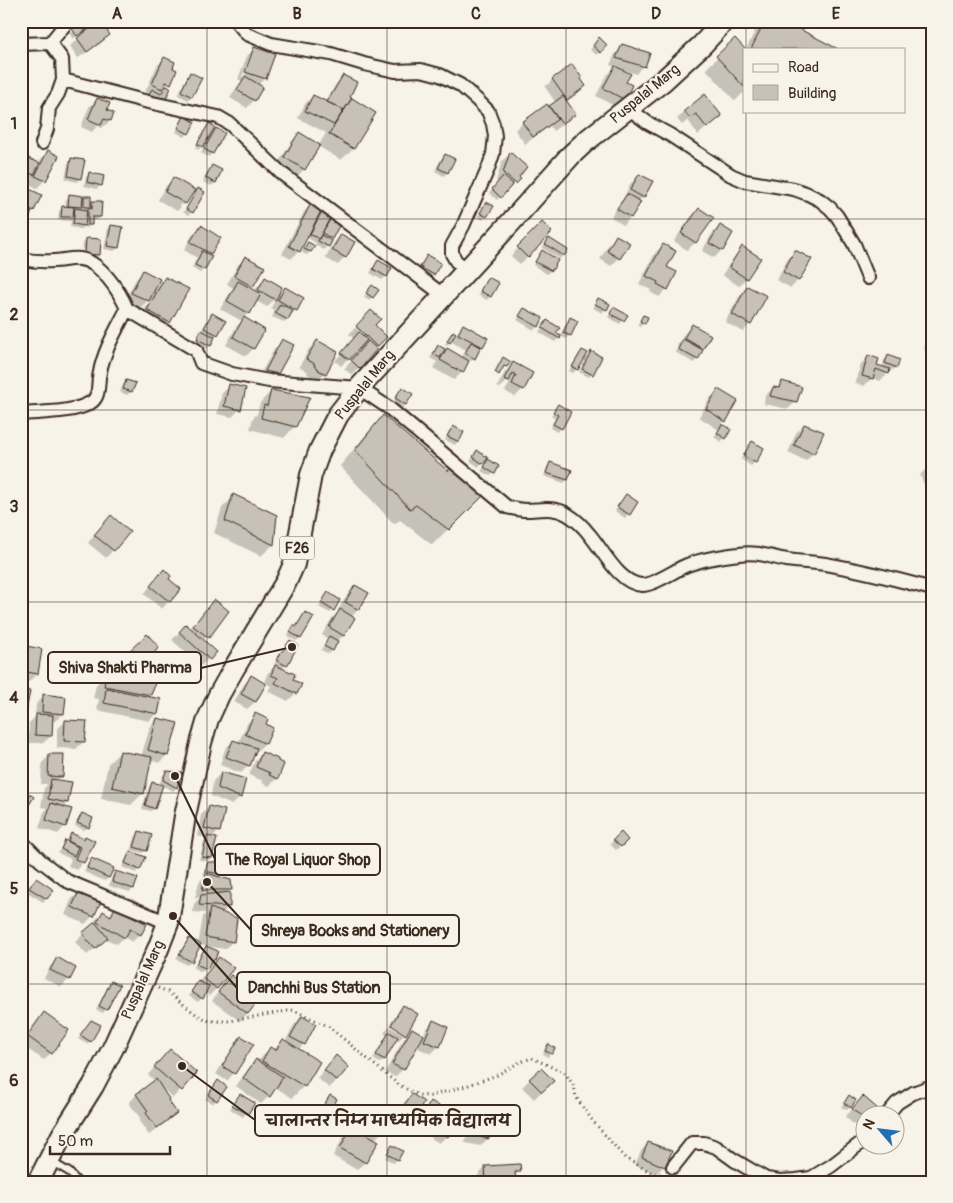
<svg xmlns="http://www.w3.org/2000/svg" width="953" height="1203" font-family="Pangolin,'Playpen Sans Deva',sans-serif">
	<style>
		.shadow { fill: #0003; fill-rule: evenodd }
		.building { fill: #c8c1b6; stroke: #3b2a1e }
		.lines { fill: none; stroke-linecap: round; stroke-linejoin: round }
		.lane-casing { stroke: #3b2a1e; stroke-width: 10 }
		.street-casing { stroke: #3b2a1e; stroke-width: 16 }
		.primary-casing { stroke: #3b2a1e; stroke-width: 24 }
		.path { stroke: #3b2a1e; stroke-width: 3; stroke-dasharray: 1 4; stroke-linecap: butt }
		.lane { stroke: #f7f3e8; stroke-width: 6 }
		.street { stroke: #f7f3e8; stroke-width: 12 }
		.primary { stroke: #f7f3e8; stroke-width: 20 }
		.grid { fill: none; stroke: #3b2a1e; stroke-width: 1; stroke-opacity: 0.55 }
		.labels { text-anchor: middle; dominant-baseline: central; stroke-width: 4.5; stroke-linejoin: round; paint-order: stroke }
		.shield { fill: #f7f3e8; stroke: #73665b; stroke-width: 1 }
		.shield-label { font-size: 14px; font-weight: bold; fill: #3b2a1e }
		.street-label { font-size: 15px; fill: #3b2a1e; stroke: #f7f3e8 }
		.leader { fill: none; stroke: #3b2a1e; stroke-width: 2 }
		.callout-dot { fill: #3b2a1e; stroke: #f7f3e8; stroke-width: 2 }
		.callout { fill: #f7f3e8; stroke: #3b2a1e; stroke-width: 2 }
		.callout-label { font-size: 16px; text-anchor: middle; font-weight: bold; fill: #3b2a1e }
		.neatline { fill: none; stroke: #3b2a1e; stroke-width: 2 }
		.grid-label { font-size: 16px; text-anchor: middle; font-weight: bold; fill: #3b2a1e }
	</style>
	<rect width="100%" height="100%" fill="#f7f3e8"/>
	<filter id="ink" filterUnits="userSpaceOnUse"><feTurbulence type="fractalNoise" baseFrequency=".02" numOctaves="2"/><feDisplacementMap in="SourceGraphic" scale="10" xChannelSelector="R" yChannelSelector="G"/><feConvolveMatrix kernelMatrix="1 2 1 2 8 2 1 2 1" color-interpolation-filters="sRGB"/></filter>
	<g filter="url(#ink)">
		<!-- shadow -->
		<path class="shadow" d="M 87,21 L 97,21 L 92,27 L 93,28 L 109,35 L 101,43 L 78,58 L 70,46 L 84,34 L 82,32 L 73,39 L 70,34 Z
			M 405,21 L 414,21 L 410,26 Z
			M 447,21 L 484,21 L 480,25 L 447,25 Z
			M 659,21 L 683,21 L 677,30 Z
			M 763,21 L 782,21 L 835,49 L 746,49 L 757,27 Z
			M 735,40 L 744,50 L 744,95 L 743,93 L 735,101 L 706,69 Z
			M 596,42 L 600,52 L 597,55 L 590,50 Z
			M 623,46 L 643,66 L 636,74 L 621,69 L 625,83 L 624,99 L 616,107 L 596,96 L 607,75 L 615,67 L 610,65 L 615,54 Z
			M 255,48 L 265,78 L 258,85 L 254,100 L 247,108 L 230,98 L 238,85 L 242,81 L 238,79 L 247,56 ZM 250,56 L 252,56 L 244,78 L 242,77 Z
			M 164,58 L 170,83 L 166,87 L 163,101 L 147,98 L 148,94 L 145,92 L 157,66 Z
			M 572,65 L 585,86 L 577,94 L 566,102 L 574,114 L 567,121 L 553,131 L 550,126 L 525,144 L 515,130 L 523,122 L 556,103 L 545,87 L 552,80 Z
			M 191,74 L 191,96 L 188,100 L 178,95 L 187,77 Z
			M 343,76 L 348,97 L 375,114 L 353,149 L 341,160 L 318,146 L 304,169 L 297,177 L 277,165 L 292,141 L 299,134 L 319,145 L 326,133 L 298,118 L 305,104 L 313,96 L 325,102 L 336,84 Z
			M 97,99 L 106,111 L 112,113 L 110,121 L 102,128 L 97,126 L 92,132 L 81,127 L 89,107 Z
			M 685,112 L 720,116 L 698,135 L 688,120 L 682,125 L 677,119 Z
			M 185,118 L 188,133 L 185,137 L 176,132 L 181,121 Z
			M 206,128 L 209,137 L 216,129 L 212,153 L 209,157 L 201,153 L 206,142 L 198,150 L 195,148 Z
			M 48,152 L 45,180 L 37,188 L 29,184 L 31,178 L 21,173 L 21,169 L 24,162 L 28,159 L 38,164 L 40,160 Z
			M 510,154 L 517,177 L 519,179 L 507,191 L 506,190 L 497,200 L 489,193 L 498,183 L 496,181 L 502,161 Z
			M 445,155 L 447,172 L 444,176 L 435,171 L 441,159 Z
			M 72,159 L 80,178 L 77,182 L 65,179 L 68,163 Z
			M 213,166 L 221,170 L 215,183 L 211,186 L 203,182 L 209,170 Z
			M 89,174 L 101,185 L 97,189 L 84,186 L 86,177 Z
			M 639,175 L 643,197 L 638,202 L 631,217 L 623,225 L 611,217 L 619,203 L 623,199 L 631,183 Z
			M 174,179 L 193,190 L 185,204 L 183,205 L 181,204 L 180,206 L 181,207 L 177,211 L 158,200 L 166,186 Z
			M 21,189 L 33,210 L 30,213 L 24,230 L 22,232 L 24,233 L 21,240 Z
			M 70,196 L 81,200 L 84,197 L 90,202 L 101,202 L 100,217 L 97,220 L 91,220 L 91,225 L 87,228 L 85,228 L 85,225 L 81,229 L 70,227 L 71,221 L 58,220 L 59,211 L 62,208 L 65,208 L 66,199 Z
			M 486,203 L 486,216 L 483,220 L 477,217 Z
			M 311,204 L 316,219 L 322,213 L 328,218 L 339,224 L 328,240 L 331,242 L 324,250 L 315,245 L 316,243 L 306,237 L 299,251 L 291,259 L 282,254 L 304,212 Z
			M 185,209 L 191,213 L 188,215 L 183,212 Z
			M 699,209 L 712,218 L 695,243 L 687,250 L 674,241 L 691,217 Z
			M 111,226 L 118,248 L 114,251 L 104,249 L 108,229 Z
			M 720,226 L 732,233 L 722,250 L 714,258 L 702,251 L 712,234 Z
			M 201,227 L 220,238 L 208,256 L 204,269 L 200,273 L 192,268 L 197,258 L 184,250 L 193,234 Z
			M 534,231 L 528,257 L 520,264 L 511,256 Z
			M 342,235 L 345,257 L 338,265 L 325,258 L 334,243 Z
			M 616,237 L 619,258 L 611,266 L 600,259 L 609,244 Z
			M 87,239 L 99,255 L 95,258 L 82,258 L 83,243 Z
			M 549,239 L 567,250 L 560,259 L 542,248 Z
			M 308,244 L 310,252 L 307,255 L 302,253 L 304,247 Z
			M 663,245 L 667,289 L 659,297 L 650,292 L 651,290 L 639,284 L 655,253 Z
			M 742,248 L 746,278 L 739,286 L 722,275 L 735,256 Z
			M 796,251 L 798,280 L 791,288 L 776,280 L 788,259 Z
			M 539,255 L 551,270 L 547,274 L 533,265 Z
			M 245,258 L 263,268 L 250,289 L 255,291 L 257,287 L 265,279 L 275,298 L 267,307 L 256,301 L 249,313 L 243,318 L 253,349 L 246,356 L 226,345 L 236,327 L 242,321 L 220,309 L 233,288 L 227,284 L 238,265 Z
			M 424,260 L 439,263 L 433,274 L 429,278 L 418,271 Z
			M 378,262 L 386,276 L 382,280 L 370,273 L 375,265 Z
			M 143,272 L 155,289 L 165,278 L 169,322 L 162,330 L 140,318 L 151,298 L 140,308 L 125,300 L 136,279 Z
			M 488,279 L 490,296 L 487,300 L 478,295 L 485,282 Z
			M 372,286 L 372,297 L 369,300 L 364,297 Z
			M 748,287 L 750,324 L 743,332 L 725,322 L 740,295 Z
			M 285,289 L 296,310 L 284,322 L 272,317 L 275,311 L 271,308 L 276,298 Z
			M 599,299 L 608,305 L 602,313 L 593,308 Z
			M 524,309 L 538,326 L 534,330 L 517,320 Z
			M 614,309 L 623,320 L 620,324 L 608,317 Z
			M 371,312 L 373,325 L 385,337 L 352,375 L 344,369 L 363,348 L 360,345 L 341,366 L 335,361 L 354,339 L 349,334 Z
			M 643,316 L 646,318 L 640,327 L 637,325 Z
			M 209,318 L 224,322 L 210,346 L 206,349 L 194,343 Z
			M 571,318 L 570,335 L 566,339 L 560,336 L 567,322 Z
			M 547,321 L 555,333 L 560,336 L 555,342 L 539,332 Z
			M 464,326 L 486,339 L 474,358 L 471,361 L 469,360 L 462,372 L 454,380 L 433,368 L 437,362 L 430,358 L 435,350 L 438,346 L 440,356 L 447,350 L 461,358 L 466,350 L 450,341 L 446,346 L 445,345 L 449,336 L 453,333 L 455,335 Z
			M 692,326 L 702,348 L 697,359 L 694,363 L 675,352 L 678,347 L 677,346 L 684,334 Z
			M 283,340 L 277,374 L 269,381 L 258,378 L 275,348 Z
			M 932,340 L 932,373 L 930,373 L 924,347 Z
			M 317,342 L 336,352 L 325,373 L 317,381 L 312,378 L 312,377 L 307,374 L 308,372 L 299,367 L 309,349 Z
			M 582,351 L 586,353 L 577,369 L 573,373 L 569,371 L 578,355 Z
			M 591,353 L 592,374 L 589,377 L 579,372 L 588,356 Z
			M 869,356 L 876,366 L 882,368 L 884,360 L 888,357 L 896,367 L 893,370 L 889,369 L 888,373 L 880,381 L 872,378 L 864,386 L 855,383 L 861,364 Z
			M 513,364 L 523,389 L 515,397 L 505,391 L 510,383 L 506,382 L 500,388 L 497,387 L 505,372 Z
			M 932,380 L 932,391 L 929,383 Z
			M 126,381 L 134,384 L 131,392 L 127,395 L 120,392 L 123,385 Z
			M 782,382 L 796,402 L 788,409 L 764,404 L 765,396 L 773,388 L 776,389 Z
			M 230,386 L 244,389 L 239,410 L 232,417 L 217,414 L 222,393 Z
			M 402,389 L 406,404 L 402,408 L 393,402 Z
			M 271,391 L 295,426 L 284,438 L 250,429 L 253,418 L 257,414 L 260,403 Z
			M 718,391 L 725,421 L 721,424 L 730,430 L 721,442 L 714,437 L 719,430 L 699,417 L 710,398 Z
			M 558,406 L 561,428 L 557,432 L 550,428 L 555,419 L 551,416 Z
			M 932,412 L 932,431 L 926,418 Z
			M 383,417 L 448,473 L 482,495 L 432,545 L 400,520 L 394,524 L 340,466 L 368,432 Z
			M 804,425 L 813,453 L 806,461 L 788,453 L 796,433 Z
			M 453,428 L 458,441 L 455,445 L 445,440 L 449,431 Z
			M 752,442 L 763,449 L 755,462 L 751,466 L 741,459 L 749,446 Z
			M 474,456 L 486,459 L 479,467 L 470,461 Z
			M 488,461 L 494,473 L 490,476 L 481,471 Z
			M 550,464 L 567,480 L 564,483 L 544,476 L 547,467 Z
			M 932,466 L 932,487 L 926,489 L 920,475 L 928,467 Z
			M 234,496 L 276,516 L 273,545 L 261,556 L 214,533 L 222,508 Z
			M 623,499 L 637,502 L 625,518 L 615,511 Z
			M 103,524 L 113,550 L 106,558 L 88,543 Z
			M 156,579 L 167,579 L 179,589 L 162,609 L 144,594 Z
			M 356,587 L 367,594 L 358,610 L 351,617 L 353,619 L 343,636 L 336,642 L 332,650 L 329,654 L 321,650 L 328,639 L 322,635 L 332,618 L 340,611 L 338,610 L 348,594 Z
			M 328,594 L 333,610 L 330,613 L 319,607 Z
			M 214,601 L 227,612 L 203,641 L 215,652 L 201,666 L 172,640 L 186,625 L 190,629 L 206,609 Z
			M 305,613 L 300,638 L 296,641 L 287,636 L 294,627 L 295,628 Z
			M 146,635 L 138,671 L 150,695 L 147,697 L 157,713 L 149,721 L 97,710 L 99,699 L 93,698 L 96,685 Z
			M 287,645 L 286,665 L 281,669 L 291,680 L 296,693 L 288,701 L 268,691 L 271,686 L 265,683 L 255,702 L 247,709 L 234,702 L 244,684 L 252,677 L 264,684 L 267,674 L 276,665 L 274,664 Z
			M 21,646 L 37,674 L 25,685 L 21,685 Z
			M 44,696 L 63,714 L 55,721 L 52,721 L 51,736 L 43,743 L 28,743 L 29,723 L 35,717 L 36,704 Z
			M 256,715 L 265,743 L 257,751 L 255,750 L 249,765 L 241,773 L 220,765 L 225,749 L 233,741 L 238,743 L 248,722 Z
			M 157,719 L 167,755 L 159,763 L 151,760 L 143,793 L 131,805 L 101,799 L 108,764 L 120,752 L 141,757 L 150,727 Z
			M 65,722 L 84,741 L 76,749 L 57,748 L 57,729 Z
			M 262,754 L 277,778 L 269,786 L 262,783 L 263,781 L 249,775 L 255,761 Z
			M 50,755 L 62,776 L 57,781 L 67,803 L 62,808 L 65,826 L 58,834 L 39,828 L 44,812 L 48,808 L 41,807 L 44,788 L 48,784 L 41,784 L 42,763 Z
			M 166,772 L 180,773 L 176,788 L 173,791 L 161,785 L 154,808 L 151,811 L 142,809 L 149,787 L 152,783 L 159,785 L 163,775 Z
			M 221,773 L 240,797 L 232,805 L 211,796 L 213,781 Z
			M 21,791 L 32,797 L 26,808 L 21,812 Z
			M 209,807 L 219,831 L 212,838 L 211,858 L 207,861 L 199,860 L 204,841 L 207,838 L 197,836 L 201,815 Z
			M 82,814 L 88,827 L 84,830 L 75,826 L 79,818 Z
			M 139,832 L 146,850 L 143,853 L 131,850 L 136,836 Z
			M 621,834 L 627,840 L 616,850 L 610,844 Z
			M 72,835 L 83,840 L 85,837 L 83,862 L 76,870 L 68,866 L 71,859 L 58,853 L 62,845 Z
			M 130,852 L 139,869 L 136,873 L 122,867 L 127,856 Z
			M 92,859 L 112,869 L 108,878 L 105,881 L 84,872 L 88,863 Z
			M 223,863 L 222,875 L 219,878 L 230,889 L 226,893 L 229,906 L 222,914 L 236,919 L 232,942 L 225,949 L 199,945 L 191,961 L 187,965 L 176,959 L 185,944 L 189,940 L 198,945 L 203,917 L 206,913 L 192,912 L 194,904 L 200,897 L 195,898 L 199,882 L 206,875 L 203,874 L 205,867 L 209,864 Z
			M 116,873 L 133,889 L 130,892 L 109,886 L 112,876 Z
			M 32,883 L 52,890 L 43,902 L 27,892 Z
			M 79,892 L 93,916 L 85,924 L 65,915 L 71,900 Z
			M 116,909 L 140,934 L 132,942 L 124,937 L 117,944 L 106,939 L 87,955 L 75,942 L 92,926 L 95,920 L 103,913 L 109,916 Z
			M 206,948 L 217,952 L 214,960 L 211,963 L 210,962 L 202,972 L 193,968 L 203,951 Z
			M 57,959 L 74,968 L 68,980 L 61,987 L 44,978 L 50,967 Z
			M 219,959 L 217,988 L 209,996 L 205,992 L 202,998 L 198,1002 L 189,996 L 195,986 Z
			M 231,977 L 247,1014 L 240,1021 L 212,1001 L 223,984 Z
			M 112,983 L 106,1009 L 103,1013 L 96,1010 L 108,986 Z
			M 403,1007 L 405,1032 L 390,1023 L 396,1015 Z
			M 44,1013 L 51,1053 L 44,1060 L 21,1045 L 21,1043 L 37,1021 Z
			M 302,1017 L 304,1044 L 298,1050 L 304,1086 L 292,1098 L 275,1087 L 269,1096 L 261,1104 L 236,1086 L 249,1068 L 256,1061 L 258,1061 L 270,1049 L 273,1050 L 283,1041 L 285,1042 L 294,1025 Z
			M 433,1022 L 439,1046 L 431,1054 L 418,1048 L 421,1040 L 420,1039 L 403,1069 L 395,1077 L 385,1072 L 405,1037 L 412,1030 L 423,1036 L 426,1029 Z
			M 88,1025 L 90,1041 L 87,1044 L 78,1039 Z
			M 389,1026 L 404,1035 L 398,1041 L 395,1040 L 384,1060 L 380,1063 L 373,1059 L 387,1035 L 384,1033 Z
			M 241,1038 L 234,1073 L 227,1081 L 216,1074 L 234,1046 Z
			M 549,1046 L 551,1053 L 548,1057 L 543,1054 L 545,1049 Z
			M 336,1057 L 337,1081 L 329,1088 L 317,1078 Z
			M 162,1058 L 195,1073 L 173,1098 L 161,1087 L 166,1100 L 176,1113 L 168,1121 L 149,1135 L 139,1121 L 141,1119 L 129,1103 L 136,1095 L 155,1081 L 148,1075 Z
			M 541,1069 L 552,1081 L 534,1099 L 522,1087 Z
			M 214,1086 L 216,1100 L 213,1104 L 205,1099 Z
			M 240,1095 L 253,1103 L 243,1117 L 230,1109 Z
			M 412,1095 L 413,1115 L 408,1128 L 400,1136 L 388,1127 L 404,1103 Z
			M 331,1096 L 330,1109 L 326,1112 L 321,1109 Z
			M 846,1100 L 850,1107 L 847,1110 L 841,1107 Z
			M 431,1103 L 447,1136 L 439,1143 L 421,1132 L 426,1124 L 418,1119 L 424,1110 Z
			M 856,1105 L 866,1116 L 866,1122 L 859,1129 L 845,1117 Z
			M 383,1107 L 392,1113 L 380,1134 L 374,1140 L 365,1162 L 357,1170 L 333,1156 L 347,1131 L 355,1123 L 366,1130 L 375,1115 Z
			M 882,1108 L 885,1110 L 880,1116 L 875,1116 Z
			M 476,1121 L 488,1138 L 481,1146 L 465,1143 L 468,1128 Z
			M 648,1143 L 664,1166 L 656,1174 L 635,1165 L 641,1151 Z
			M 392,1146 L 397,1159 L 394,1163 L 385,1158 L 389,1150 Z
			M 486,1167 L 519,1171 L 514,1176 L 515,1179 L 512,1182 L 478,1182 L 478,1175 Z"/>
		<!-- building -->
		<path class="building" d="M 84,21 L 99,22 L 77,36 L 72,29 Z
			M 100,21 L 110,35 L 87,52 L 77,38 Z
			M 669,21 L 685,21 L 681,28 Z
			M 765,21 L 784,21 L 838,49 L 751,49 Z
			M 599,37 L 607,45 L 601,53 L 593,46 Z
			M 735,38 L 745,49 L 744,49 L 744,87 L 716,56 Z
			M 622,44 L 650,53 L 645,67 L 616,58 Z
			M 254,47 L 275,54 L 266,79 L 245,72 Z
			M 164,57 L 175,62 L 173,68 L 177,70 L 171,84 L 166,82 L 162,89 L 152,84 Z
			M 572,64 L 582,78 L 581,79 L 586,86 L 567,100 L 552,79 Z
			M 615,66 L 631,74 L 626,82 L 632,85 L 625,100 L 603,88 Z
			M 190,72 L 202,78 L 192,97 L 181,91 Z
			M 343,75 L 357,82 L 350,97 L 352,98 L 344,110 L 327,102 Z
			M 245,76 L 263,87 L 255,101 L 237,90 Z
			M 166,86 L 171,88 L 164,102 L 149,94 L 152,89 L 161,94 Z
			M 705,94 L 722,116 L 707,128 L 696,114 L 690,118 L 684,111 Z
			M 313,95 L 344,110 L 334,125 L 305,111 Z
			M 563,96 L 576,114 L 562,124 L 549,106 Z
			M 97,98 L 110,103 L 107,110 L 114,113 L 111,121 L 104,119 L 101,125 L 88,119 Z
			M 352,98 L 376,113 L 354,149 L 329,134 Z
			M 547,104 L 558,119 L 533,137 L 522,122 Z
			M 184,116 L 195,122 L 189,134 L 178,128 Z
			M 209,123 L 215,127 L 203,147 L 197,144 Z
			M 216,128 L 225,133 L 213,154 L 204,149 Z
			M 299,132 L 320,145 L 305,170 L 284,157 Z
			M 48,150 L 59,156 L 46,181 L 35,176 Z
			M 510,152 L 527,167 L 519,177 L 521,179 L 516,184 L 503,173 Z
			M 445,154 L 455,159 L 448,173 L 438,168 Z
			M 28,158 L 40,163 L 34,175 L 22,169 Z
			M 71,158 L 85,160 L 81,179 L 68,176 Z
			M 212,165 L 222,170 L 216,183 L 205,178 Z
			M 89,172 L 104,176 L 102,186 L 87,182 Z
			M 639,174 L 653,181 L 644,198 L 630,190 Z
			M 503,176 L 513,184 L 501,198 L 492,189 Z
			M 173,177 L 195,190 L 186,204 L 165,192 Z
			M 23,186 L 42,195 L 34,211 L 21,205 L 21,188 Z
			M 198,188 L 205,192 L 193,213 L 186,209 Z
			M 69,194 L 83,196 L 82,207 L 68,206 Z
			M 627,194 L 641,202 L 631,218 L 617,209 Z
			M 84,196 L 91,196 L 91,207 L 84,207 Z
			M 92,201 L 102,201 L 101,217 L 92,217 L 92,225 L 88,225 L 88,208 L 92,209 Z
			M 486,202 L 494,206 L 487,217 L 480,213 Z
			M 311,203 L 322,209 L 300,252 L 289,246 Z
			M 62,206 L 74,207 L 73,217 L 61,217 Z
			M 21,207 L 32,211 L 25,231 L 21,230 Z
			M 75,208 L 87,210 L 85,226 L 73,224 Z
			M 699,208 L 714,218 L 696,243 L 681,233 Z
			M 322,211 L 331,216 L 319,239 L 310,234 Z
			M 331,218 L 340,224 L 332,239 L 322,233 Z
			M 542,222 L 552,232 L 528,258 L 517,247 Z
			M 111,225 L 123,227 L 119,248 L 107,246 Z
			M 201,225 L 221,238 L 211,254 L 190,242 Z
			M 720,225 L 733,233 L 723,251 L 709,243 Z
			M 341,234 L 355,242 L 346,258 L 332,250 Z
			M 321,235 L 332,241 L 329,247 L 318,241 Z
			M 616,235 L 630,243 L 620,259 L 607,251 Z
			M 86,238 L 101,239 L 100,255 L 85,254 Z
			M 549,238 L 568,250 L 564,256 L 545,244 Z
			M 308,242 L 315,246 L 311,252 L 304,249 Z
			M 663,244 L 676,251 L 667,267 L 677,272 L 668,290 L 657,284 L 658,282 L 646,276 Z
			M 742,246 L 761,258 L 747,279 L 729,267 Z
			M 542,250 L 558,260 L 552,271 L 535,262 Z
			M 795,250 L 812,259 L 799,281 L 783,272 Z
			M 202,251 L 212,256 L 205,270 L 195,265 Z
			M 427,255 L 441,263 L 434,275 L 420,267 Z
			M 245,256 L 265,267 L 253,287 L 234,276 Z
			M 378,260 L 392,268 L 387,277 L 373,269 Z
			M 143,270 L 160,279 L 149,301 L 131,293 Z
			M 165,277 L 189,289 L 170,323 L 147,310 Z
			M 265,277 L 282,287 L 276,300 L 258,290 Z
			M 488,277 L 499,283 L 491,297 L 480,291 Z
			M 238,281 L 261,294 L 250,314 L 227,301 Z
			M 372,285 L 379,290 L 373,298 L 366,293 Z
			M 747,286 L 767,296 L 751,325 L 732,314 Z
			M 285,287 L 304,298 L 297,311 L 278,300 Z
			M 598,298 L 610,304 L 607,310 L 595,304 Z
			M 280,304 L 293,310 L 288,320 L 275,313 Z
			M 613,307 L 628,315 L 624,321 L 610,314 Z
			M 524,308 L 543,318 L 539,327 L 519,316 Z
			M 371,310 L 381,319 L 375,325 L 387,337 L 377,347 L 356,326 Z
			M 212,313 L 226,321 L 218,335 L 204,328 Z
			M 643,315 L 648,317 L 645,324 L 640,321 Z
			M 244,317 L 265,330 L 254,349 L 233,337 Z
			M 570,317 L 578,321 L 571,336 L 563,333 Z
			M 547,320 L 560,328 L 556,333 L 561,336 L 560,339 L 542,328 Z
			M 463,324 L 488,338 L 483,347 L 458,334 Z
			M 692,324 L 711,335 L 703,349 L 684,338 Z
			M 201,330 L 215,337 L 211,346 L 197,339 Z
			M 453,331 L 456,333 L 450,343 L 447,341 Z
			M 359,332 L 367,340 L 349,360 L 341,353 Z
			M 282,339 L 294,345 L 278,374 L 265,371 Z
			M 683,339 L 703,350 L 698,360 L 678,349 Z
			M 317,340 L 338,352 L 326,374 L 318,370 L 319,369 L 314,366 L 315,364 L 306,359 Z
			M 368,341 L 377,349 L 360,369 L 351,360 Z
			M 471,342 L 481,347 L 475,359 L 465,353 Z
			M 438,345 L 445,349 L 440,358 L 433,354 Z
			M 447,348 L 469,361 L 463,373 L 440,360 Z
			M 582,350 L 588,353 L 578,370 L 572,367 Z
			M 591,351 L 602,357 L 593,375 L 582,369 Z
			M 868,355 L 879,359 L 877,365 L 890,369 L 889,374 L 876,369 L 873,379 L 862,376 Z
			M 888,355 L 900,360 L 897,368 L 885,363 Z
			M 503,357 L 511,362 L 507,367 L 504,366 L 499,375 L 495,372 Z
			M 513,362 L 533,373 L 524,390 L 512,384 L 516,375 L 513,373 L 509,381 L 504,379 Z
			M 126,380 L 136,383 L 132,392 L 123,389 Z
			M 782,381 L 802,387 L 797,402 L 770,396 L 773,387 L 780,388 Z
			M 229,384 L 246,388 L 241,410 L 224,406 Z
			M 402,387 L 413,394 L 406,405 L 395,398 Z
			M 718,389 L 738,401 L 726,422 L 706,409 Z
			M 271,390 L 310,397 L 296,427 L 261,418 L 264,405 L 267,406 Z
			M 558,404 L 571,412 L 562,429 L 553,424 L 558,415 L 553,412 Z
			M 383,415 L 448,471 L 450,468 L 484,495 L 449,530 L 416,505 L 410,509 L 355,450 Z
			M 722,424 L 731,429 L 726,439 L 717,433 Z
			M 804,424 L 824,432 L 814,454 L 794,445 Z
			M 453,426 L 464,432 L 459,442 L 447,436 Z
			M 752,441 L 764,448 L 756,463 L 743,456 Z
			M 477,450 L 488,458 L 483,464 L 473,457 Z
			M 488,459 L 499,466 L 495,474 L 484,467 Z
			M 550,462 L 572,470 L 568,480 L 546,473 Z
			M 233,494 L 277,515 L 274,545 L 225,521 Z
			M 626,494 L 638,502 L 630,515 L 617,507 Z
			M 111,515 L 130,532 L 114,551 L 94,535 Z
			M 164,569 L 171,576 L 169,579 L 181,589 L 170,602 L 150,586 Z
			M 355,585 L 369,593 L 359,610 L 345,602 Z
			M 328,592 L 340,600 L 334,611 L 321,603 Z
			M 214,599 L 229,611 L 209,638 L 193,626 Z
			M 340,609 L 355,618 L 344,636 L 329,627 Z
			M 305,612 L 314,617 L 301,639 L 290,632 L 294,625 L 296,627 Z
			M 186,624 L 217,652 L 210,660 L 179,632 Z
			M 147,634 L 159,647 L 140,671 L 155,685 L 151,695 L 104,686 L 107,672 Z
			M 329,636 L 338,641 L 333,651 L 324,646 Z
			M 290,640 L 298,645 L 287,666 L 276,660 Z
			M 21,645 L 42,649 L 38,674 L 21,671 Z
			M 275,665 L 295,674 L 293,680 L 302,684 L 297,694 L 275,683 L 278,678 L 271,675 Z
			M 251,675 L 266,684 L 256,702 L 241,694 Z
			M 106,688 L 161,699 L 158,714 L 104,703 Z
			M 21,690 L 30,691 L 26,712 L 21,711 Z
			M 43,694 L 66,697 L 64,714 L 42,712 Z
			M 255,713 L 268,719 L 266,724 L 273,728 L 266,744 L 245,734 Z
			M 36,714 L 53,715 L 52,736 L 35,735 Z
			M 157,718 L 178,723 L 168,756 L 148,750 Z
			M 65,720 L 87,721 L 85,742 L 64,741 Z
			M 21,722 L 27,723 L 25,736 L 21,735 Z
			M 233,740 L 257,748 L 250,766 L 226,757 Z
			M 120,751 L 152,757 L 144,794 L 112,787 Z
			M 262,752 L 278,759 L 278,761 L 284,764 L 278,779 L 269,775 L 270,773 L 256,767 Z
			M 49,754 L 64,754 L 63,777 L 48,776 Z
			M 166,771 L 182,772 L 177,788 L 163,780 Z
			M 221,772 L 246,779 L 241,798 L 218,788 Z
			M 51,779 L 72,782 L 68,803 L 48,799 Z
			M 152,782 L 163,785 L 155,809 L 145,805 Z
			M 21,789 L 34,797 L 27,808 L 21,805 Z
			M 51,803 L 72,809 L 66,827 L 46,820 Z
			M 209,806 L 225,810 L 220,832 L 204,828 Z
			M 82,813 L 93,818 L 89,828 L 77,823 Z
			M 139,831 L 152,835 L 147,851 L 134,847 Z
			M 621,832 L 628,840 L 621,847 L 613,840 Z
			M 71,833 L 84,839 L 85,836 L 95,841 L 84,863 L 75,859 L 80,847 L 68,841 Z
			M 207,836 L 217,838 L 212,858 L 202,857 Z
			M 65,840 L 78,847 L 74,856 L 61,849 Z
			M 130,851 L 146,857 L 140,870 L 125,863 Z
			M 91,858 L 114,868 L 109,878 L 87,868 Z
			M 208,862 L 224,862 L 224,875 L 205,871 Z
			M 115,871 L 138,878 L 134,889 L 112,882 Z
			M 206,873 L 231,880 L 232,890 L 202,890 Z
			M 36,878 L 54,890 L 47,899 L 29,888 Z
			M 79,891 L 101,901 L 94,917 L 72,907 Z
			M 230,892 L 230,907 L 199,905 L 201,895 Z
			M 21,904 L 28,907 L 21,921 Z
			M 115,907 L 147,924 L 141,935 L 130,929 L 125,938 L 97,922 L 103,911 L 111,916 Z
			M 210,908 L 237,918 L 234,942 L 205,937 Z
			M 95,922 L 108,938 L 95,949 L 82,933 Z
			M 189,938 L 201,944 L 192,962 L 179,955 Z
			M 206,946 L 218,951 L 215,960 L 213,959 L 207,969 L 196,964 Z
			M 57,957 L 76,968 L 70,980 L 50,970 Z
			M 219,957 L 234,968 L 217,989 L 203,978 Z
			M 231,975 L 261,997 L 248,1014 L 218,992 Z
			M 111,981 L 120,985 L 107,1010 L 99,1006 Z
			M 198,981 L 209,986 L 203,999 L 191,992 Z
			M 403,1005 L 418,1014 L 406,1035 L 391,1025 Z
			M 44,1012 L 69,1030 L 52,1054 L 27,1036 Z
			M 302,1016 L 316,1024 L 305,1045 L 290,1037 Z
			M 91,1020 L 101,1025 L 91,1042 L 80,1035 Z
			M 433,1020 L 448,1027 L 440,1047 L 424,1041 Z
			M 412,1028 L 424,1035 L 404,1070 L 392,1064 Z
			M 389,1032 L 398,1037 L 385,1060 L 376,1055 Z
			M 241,1036 L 254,1044 L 235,1074 L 222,1066 Z
			M 283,1039 L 320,1062 L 305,1087 L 262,1061 L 270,1047 L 276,1050 Z
			M 548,1044 L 555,1048 L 552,1054 L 545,1051 Z
			M 170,1049 L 197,1073 L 182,1091 L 154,1067 Z
			M 336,1055 L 349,1067 L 337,1081 L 324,1070 Z
			M 256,1059 L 283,1077 L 270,1097 L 243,1078 Z
			M 541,1068 L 554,1081 L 542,1092 L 529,1079 Z
			M 156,1079 L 169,1099 L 168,1100 L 177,1113 L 157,1128 L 146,1113 L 148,1111 L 136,1094 Z
			M 218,1080 L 227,1087 L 217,1101 L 208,1095 Z
			M 240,1094 L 255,1103 L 248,1114 L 232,1105 Z
			M 412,1094 L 424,1102 L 415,1115 L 417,1116 L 409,1129 L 394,1119 Z
			M 330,1095 L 337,1099 L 331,1110 L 324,1105 Z
			M 849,1095 L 856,1100 L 851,1108 L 844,1103 Z
			M 863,1096 L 878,1109 L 873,1116 L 866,1116 L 866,1120 L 852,1109 Z
			M 431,1101 L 458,1118 L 448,1137 L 427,1124 L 432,1116 L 425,1111 Z
			M 476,1119 L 493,1123 L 489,1139 L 472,1135 Z
			M 354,1122 L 366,1128 L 363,1132 L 379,1141 L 366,1163 L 340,1148 Z
			M 648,1142 L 672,1151 L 665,1167 L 642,1157 Z
			M 392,1145 L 403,1151 L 398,1160 L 387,1154 Z
			M 520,1164 L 521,1172 L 515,1172 L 516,1180 L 510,1180 L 510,1182 L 486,1182 L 485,1166 Z"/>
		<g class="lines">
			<!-- lane casing -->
			<g class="lane-casing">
				<path id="lane" d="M 52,1162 L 69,1172 L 78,1182"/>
			</g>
			<!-- street casing -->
			<g class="street-casing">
				<path id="street" d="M 236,21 L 247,34 L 271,44 L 331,54 L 364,64 L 395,71 L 421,70 L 440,75 L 460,85 L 477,100 L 488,111 L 493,124 L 495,136 L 493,154 L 488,169 L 463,226 L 452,246 L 452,254 L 456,261 L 467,270
					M 50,43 L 68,21
					M 21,44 L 50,43 L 62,59 L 63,80 L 148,102 L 218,117 L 230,124 L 281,173 L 443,295
					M 628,108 L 648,123 L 670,135 L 731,175 L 745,181 L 794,189 L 808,194 L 820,200 L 830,208 L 837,216 L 854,244 L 868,278
					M 42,143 L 47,129 L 49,108 L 58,94 L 63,80
					M 21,259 C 32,261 42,262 53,261 C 61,261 71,258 80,259 C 100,261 120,292 127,309 L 196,350 L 201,363 L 232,374 L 269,381 L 359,388 L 389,408 L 507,507 C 513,508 519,510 526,510 C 540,510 553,506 567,514 C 575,519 583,526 589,534 C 603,550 619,584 642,585 C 654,585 675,570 687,565 C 703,559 722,556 739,554 C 758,551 769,557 787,560 C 799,562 812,562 825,564 C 861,570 896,579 932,589
					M 21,414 C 41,412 73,413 90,403 C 101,397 97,383 100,372 C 104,350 117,329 127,309
					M 21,841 L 41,861 L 67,881 L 168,923
					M 886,1116 L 897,1103 L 913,1093 L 932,1086
					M 673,1167 L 692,1143 L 704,1143 L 716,1147 L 734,1160 L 766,1179 L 780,1181 L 796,1180 L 811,1178 L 831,1166 L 866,1139"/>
			</g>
			<!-- primary casing -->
			<g class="primary-casing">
				<path id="primary" d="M 38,1182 L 62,1135 L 93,1086 L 113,1048 L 158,949 L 168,923 L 185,816 L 201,743 L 208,719 L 219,695 L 233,670 L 286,582 L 294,564 L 311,475 L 320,450 L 338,415 L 359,388 L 512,221 L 570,156 L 586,141 L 664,80 L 702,45 L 724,21"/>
			</g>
			<!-- path -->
			<path class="path" d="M 158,988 L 168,992 L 197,1015 L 209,1021 L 229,1021 L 293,1010 L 328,1026 L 399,1085 L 418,1095 L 430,1096 L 466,1086 L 497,1075 L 520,1062 L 532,1058 L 565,1073 L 574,1086 L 576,1097 L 592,1120 L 625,1158 L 654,1174 L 663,1174"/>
			<!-- lane -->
			<use href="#lane" class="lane"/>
			<!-- street -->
			<use href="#street" class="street"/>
			<!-- primary -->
			<use href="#primary" class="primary"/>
		</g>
	</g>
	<!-- grid -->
	<path class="grid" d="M 207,21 L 207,1182M 387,21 L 387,1182M 566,21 L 566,1182M 746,21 L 746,49M 746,111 L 746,1182M 21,219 L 932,219M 21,410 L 932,410M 21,602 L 932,602M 21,793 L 932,793M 21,984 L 932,984"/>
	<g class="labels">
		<!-- shield labels -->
		<rect class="shield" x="279.5" y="536.5" width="35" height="23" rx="4"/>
		<g class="shield-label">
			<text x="297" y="548">F26</text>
		</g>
		<!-- street labels -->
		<g class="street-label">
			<text transform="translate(645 94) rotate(-39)">Puspalal Marg</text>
			<text transform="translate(365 385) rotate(-51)">Puspalal Marg</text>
			<text transform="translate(143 980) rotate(-66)">Puspalal Marg</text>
		</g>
	</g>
	<!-- callouts -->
	<path class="leader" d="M292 647L201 668M175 776L215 859M207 882L251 930M173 916L237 988M182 1066L255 1120"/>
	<g class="callout-dot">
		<circle cx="292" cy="647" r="5"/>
		<circle cx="175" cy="776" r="5"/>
		<circle cx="207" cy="882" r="5"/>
		<circle cx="173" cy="916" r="5"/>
		<circle cx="182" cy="1066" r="5"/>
	</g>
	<g class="callout">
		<rect x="48" y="652" width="153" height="31" rx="5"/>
		<rect x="215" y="844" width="165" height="31" rx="5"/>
		<rect x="251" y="915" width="208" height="31" rx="5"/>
		<rect x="237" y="972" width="153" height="31" rx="5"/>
		<rect x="255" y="1105" width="265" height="31" rx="5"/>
	</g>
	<g class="callout-label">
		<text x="125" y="673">Shiva Shakti Pharma</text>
		<text x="298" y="865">The Royal Liquor Shop</text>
		<text x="355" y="936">Shreya Books and Stationery</text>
		<text x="314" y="993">Danchhi Bus Station</text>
		<text x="388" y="1126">चालान्तर निम्न माध्यमिक विद्यालय</text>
	</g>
	<!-- margin -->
	<rect width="953" height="1203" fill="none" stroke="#f7f3e8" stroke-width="55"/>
	<!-- legend -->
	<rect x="743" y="48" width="162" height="65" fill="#f7f3e8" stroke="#aca397"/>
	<rect x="753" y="64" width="25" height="8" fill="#f7f3e8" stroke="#aca397"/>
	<text x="788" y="72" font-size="15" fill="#3b2a1e">Road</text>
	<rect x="753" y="85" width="25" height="15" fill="#c8c1b6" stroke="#aca397"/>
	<text x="788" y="98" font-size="15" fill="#3b2a1e">Building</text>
	<!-- north arrow -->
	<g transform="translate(880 1130) rotate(298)"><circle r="24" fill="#f7f3e8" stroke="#aca397"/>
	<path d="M0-4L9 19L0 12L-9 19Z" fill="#1f6fb2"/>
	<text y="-8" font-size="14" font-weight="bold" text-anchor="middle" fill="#3b2a1e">N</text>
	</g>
	<!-- scale -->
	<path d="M50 1146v8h120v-8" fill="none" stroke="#3b2a1e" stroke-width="2.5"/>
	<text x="58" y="1146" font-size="15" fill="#3b2a1e" stroke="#f7f3e8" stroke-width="4" paint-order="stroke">50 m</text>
	<rect x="28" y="28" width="898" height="1148" class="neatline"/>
	<g class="grid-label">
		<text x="117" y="19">A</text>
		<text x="297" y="19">B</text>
		<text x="476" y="19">C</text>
		<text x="656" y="19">D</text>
		<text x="836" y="19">E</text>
		<text x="14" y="129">1</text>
		<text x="14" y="320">2</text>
		<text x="14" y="512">3</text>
		<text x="14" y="703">4</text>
		<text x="14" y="894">5</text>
		<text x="14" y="1086">6</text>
	</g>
</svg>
